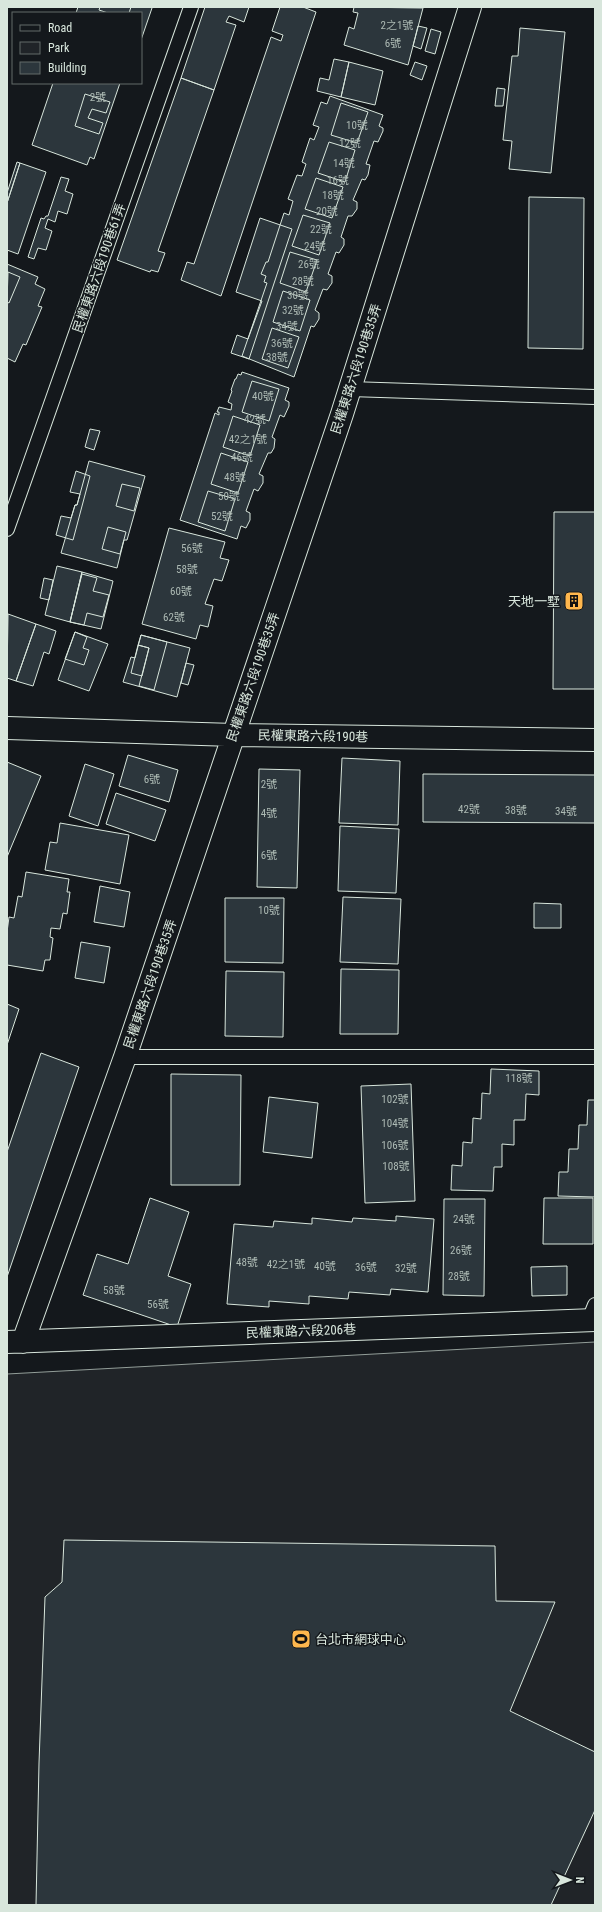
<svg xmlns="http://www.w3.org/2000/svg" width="602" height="1912" font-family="'Roboto Condensed','Noto Sans TC',sans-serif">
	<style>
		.green { fill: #202428; stroke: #939e99 }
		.building { fill: #2c363c; stroke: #d8e6dc }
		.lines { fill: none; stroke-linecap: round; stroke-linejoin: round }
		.lane-casing { stroke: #d8e6dc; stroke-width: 16 }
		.street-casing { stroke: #d8e6dc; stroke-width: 24 }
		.lane { stroke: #14181c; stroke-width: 14 }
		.street { stroke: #14181c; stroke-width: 22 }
		.labels { text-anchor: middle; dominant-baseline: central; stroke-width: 3; stroke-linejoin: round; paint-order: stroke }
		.number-label { font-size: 11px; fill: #adbab4 }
		.street-label { font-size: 13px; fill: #d8e6dc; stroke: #14181c }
		.poi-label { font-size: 13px; fill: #d8e6dc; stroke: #14181c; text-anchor: end }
	</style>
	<rect width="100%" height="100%" fill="#14181c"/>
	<!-- green -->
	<path class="green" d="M 595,1342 L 595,1905 L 7,1905 L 7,1374 Z"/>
	<!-- building -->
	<path class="building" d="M 78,7 L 150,7 L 152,8 L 141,40 L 141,13 L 76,13 Z
		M 100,7 L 131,7 L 129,13 L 108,13 L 99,10 Z
		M 205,7 L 249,7 L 244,22 L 229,16 L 226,22 L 236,25 L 214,90 L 181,78 Z
		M 280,7 L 303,7 L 316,12 L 221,296 L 181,280 L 187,262 L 194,264 L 271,37 L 281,41 L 283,35 L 272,31 Z
		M 354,7 L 423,8 L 408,65 L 344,45 L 349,27 L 354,29 L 358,13 L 353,12 Z
		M 418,26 L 427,28 L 421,49 L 413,46 Z
		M 520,28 L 565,32 L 551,173 L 509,169 L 512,141 L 503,140 L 512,56 L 518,56 Z
		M 431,29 L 441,32 L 435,54 L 425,51 Z
		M 334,59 L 349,62 L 341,97 L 317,91 L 320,78 L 329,80 Z
		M 349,62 L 383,71 L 375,105 L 341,97 Z
		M 415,62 L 427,66 L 422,80 L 410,75 Z
		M 181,78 L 214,90 L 158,251 L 165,253 L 158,272 L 151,270 L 150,272 L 117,260 Z
		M 53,83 L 120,83 L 94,159 L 90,157 L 87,165 L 32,145 Z
		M 497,88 L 505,89 L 503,106 L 495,106 Z
		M 85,94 L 110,102 L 106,113 L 92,109 L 88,118 L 103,123 L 99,134 L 75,126 Z
		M 330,96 L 383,115 L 379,126 L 383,128 L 383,131 L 378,142 L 374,141 L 366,164 L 370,165 L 368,175 L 365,180 L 362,179 L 353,200 L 357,202 L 357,209 L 352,216 L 348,216 L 341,237 L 344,239 L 344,245 L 339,253 L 336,252 L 328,274 L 332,276 L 332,283 L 327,290 L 323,289 L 315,310 L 319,313 L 319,319 L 314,327 L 311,326 L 294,377 L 242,356 L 267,283 L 264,282 L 266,276 L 261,274 L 266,262 L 268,262 L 284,213 L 289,215 L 293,201 L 288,199 L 297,175 L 302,176 L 306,164 L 302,162 L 310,138 L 314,140 L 319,127 L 313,125 L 321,102 L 327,104 Z
		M 341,103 L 368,112 L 357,143 L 331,135 Z
		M 329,142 L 355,150 L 345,182 L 318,173 Z
		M 17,162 L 20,163 L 7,203 L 7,193 Z
		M 20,163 L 46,172 L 18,254 L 7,250 L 7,203 Z
		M 61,177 L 69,179 L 65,191 L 73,194 L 67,214 L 58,211 L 55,222 L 48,219 L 45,228 L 52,231 L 46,250 L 38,248 L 34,259 L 28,257 L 41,218 L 44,219 L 46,216 L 48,216 Z
		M 316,178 L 343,187 L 332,218 L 305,209 Z
		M 529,197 L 584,198 L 583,349 L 528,348 Z
		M 303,215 L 330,223 L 319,255 L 292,246 Z
		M 260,218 L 292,229 L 249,359 L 231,353 L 237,335 L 248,339 L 262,301 L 236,292 Z
		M 290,252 L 317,260 L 306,292 L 280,283 Z
		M 7,264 L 38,277 L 35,284 L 45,289 L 38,306 L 42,307 L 26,345 L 23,344 L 15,362 L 7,358 Z
		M 8,272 L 20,277 L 9,303 L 7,302 Z
		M 283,291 L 310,300 L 300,331 L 273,322 Z
		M 272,328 L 299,337 L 288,368 L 262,359 Z
		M 242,372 L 289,388 L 285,400 L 289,402 L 289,406 L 284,417 L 280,415 L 272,437 L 275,439 L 274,448 L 271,453 L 268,453 L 259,474 L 263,476 L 263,483 L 258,491 L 254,489 L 246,511 L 250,513 L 250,520 L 246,528 L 241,526 L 237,539 L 180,520 L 215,413 L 219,415 L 219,412 L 217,412 L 219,407 L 231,410 L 232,404 L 228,402 L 232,391 L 231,390 L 235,379 L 236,379 L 238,374 L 241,375 Z
		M 252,381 L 279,389 L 269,421 L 242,412 Z
		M 233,416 L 260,425 L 250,456 L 223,447 Z
		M 90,429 L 100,431 L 94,450 L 85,447 Z
		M 221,453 L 248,462 L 238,493 L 211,484 Z
		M 89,461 L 145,476 L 127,540 L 124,540 L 117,568 L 61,553 L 75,505 L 77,505 Z
		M 76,471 L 90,476 L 73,540 L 56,535 L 61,516 L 71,518 L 75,505 L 77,505 L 80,494 L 70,492 Z
		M 122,484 L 140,488 L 134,511 L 116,506 Z
		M 208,491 L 235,499 L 225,531 L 198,522 Z
		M 554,512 L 595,512 L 595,689 L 553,689 Z
		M 108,527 L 126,532 L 120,554 L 102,549 Z
		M 169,528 L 225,542 L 220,558 L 229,560 L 222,581 L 214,579 L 205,604 L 213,606 L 208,627 L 200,625 L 196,639 L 142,624 Z
		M 57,566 L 82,572 L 70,622 L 45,615 Z
		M 82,572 L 113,581 L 101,629 L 70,622 Z
		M 82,574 L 97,578 L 93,591 L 109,595 L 103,617 L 87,613 L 84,625 L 70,622 Z
		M 44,578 L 53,580 L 49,600 L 40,598 Z
		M 8,614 L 36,624 L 16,681 L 7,678 Z
		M 36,624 L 56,631 L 49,654 L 44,652 L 33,686 L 16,681 Z
		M 75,632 L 87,637 L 83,648 L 89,650 L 84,665 L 65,659 Z
		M 75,632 L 108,644 L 89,691 L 58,680 Z
		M 141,635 L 167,642 L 154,690 L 139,686 L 149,648 L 138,645 Z
		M 141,635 L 190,648 L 177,697 L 123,682 L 131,657 L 135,658 Z
		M 138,645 L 149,648 L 142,676 L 131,673 Z
		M 186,663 L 194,665 L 188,685 L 181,683 Z
		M 128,755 L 178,770 L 169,802 L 119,786 Z
		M 342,758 L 400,761 L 398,825 L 339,823 Z
		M 7,762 L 41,776 L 7,857 Z
		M 85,764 L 114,774 L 98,826 L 69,816 Z
		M 259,769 L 300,770 L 297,888 L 257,887 Z
		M 423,774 L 595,775 L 595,823 L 423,822 Z
		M 116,793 L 166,810 L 155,841 L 106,824 Z
		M 60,823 L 129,835 L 120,884 L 45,870 L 50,842 L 57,843 Z
		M 340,826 L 399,829 L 396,893 L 338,891 Z
		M 26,872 L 69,879 L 67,892 L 70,892 L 67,914 L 63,913 L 60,929 L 51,928 L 50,937 L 53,938 L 50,960 L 45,960 L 43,971 L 7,965 L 7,932 L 9,917 L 14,918 L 18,896 L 22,897 Z
		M 100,886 L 130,892 L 124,927 L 94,922 Z
		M 343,897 L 401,899 L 398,964 L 340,962 Z
		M 225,898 L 284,898 L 283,963 L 225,962 Z
		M 534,903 L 561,904 L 561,928 L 534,928 Z
		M 81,942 L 110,947 L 104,983 L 75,978 Z
		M 341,969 L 399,970 L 398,1034 L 340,1034 Z
		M 226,971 L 284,972 L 283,1037 L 225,1036 Z
		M 7,1004 L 19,1009 L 7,1045 Z
		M 41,1053 L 79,1067 L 7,1277 L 7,1152 Z
		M 491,1069 L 539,1071 L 539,1095 L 526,1094 L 525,1120 L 514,1120 L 514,1145 L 502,1144 L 502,1167 L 494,1167 L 493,1191 L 451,1190 L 452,1165 L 462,1166 L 463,1142 L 472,1143 L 473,1118 L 481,1119 L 482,1093 L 490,1094 Z
		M 171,1074 L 241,1075 L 240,1185 L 171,1185 Z
		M 411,1084 L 415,1201 L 365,1203 L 361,1086 Z
		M 269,1097 L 318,1103 L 312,1158 L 263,1152 Z
		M 588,1100 L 595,1100 L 595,1197 L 558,1196 L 559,1172 L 568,1172 L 569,1149 L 578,1149 L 579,1125 L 587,1125 Z
		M 150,1198 L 189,1212 L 168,1276 L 191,1284 L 177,1327 L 83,1295 L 97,1254 L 128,1264 Z
		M 544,1198 L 593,1198 L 593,1244 L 543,1244 Z
		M 444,1199 L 485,1199 L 484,1296 L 443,1295 Z
		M 396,1216 L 434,1219 L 428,1292 L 391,1289 L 390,1295 L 349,1292 L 348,1299 L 309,1296 L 309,1304 L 269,1301 L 269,1307 L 227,1304 L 234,1224 L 273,1227 L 274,1221 L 312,1224 L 312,1218 L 352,1222 L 353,1218 L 396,1221 Z
		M 567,1266 L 567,1295 L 532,1296 L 531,1267 Z
		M 64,1540 L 495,1546 L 496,1601 L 555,1602 L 510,1711 L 595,1752 L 595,1810 L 551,1905 L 36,1905 L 39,1763 L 45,1597 L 62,1582 Z"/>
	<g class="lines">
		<!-- lane casing -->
		<g class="lane-casing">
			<path id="lane" d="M 350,389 L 595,397
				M 7,529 L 191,7
				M 125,1057 L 595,1057
				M 589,1320 L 595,1305"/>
		</g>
		<!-- street casing -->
		<g class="street-casing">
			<path id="street" d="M 7,728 L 234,735 L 595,740
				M 7,1342 L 595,1320
				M 23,1342 L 125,1057 L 342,414 L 470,7"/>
		</g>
		<!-- lane -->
		<use href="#lane" class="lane"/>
		<!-- street -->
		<use href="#street" class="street"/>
	</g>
	<!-- icons -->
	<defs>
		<g id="building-square" transform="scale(1)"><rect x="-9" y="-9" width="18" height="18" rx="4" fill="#ffb74d" stroke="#14181c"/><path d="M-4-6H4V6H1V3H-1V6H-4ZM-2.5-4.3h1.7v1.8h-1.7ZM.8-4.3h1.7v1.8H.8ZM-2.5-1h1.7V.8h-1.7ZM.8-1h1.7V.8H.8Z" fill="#111"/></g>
		<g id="stadium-square" transform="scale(1)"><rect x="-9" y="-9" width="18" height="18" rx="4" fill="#ffb74d" stroke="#14181c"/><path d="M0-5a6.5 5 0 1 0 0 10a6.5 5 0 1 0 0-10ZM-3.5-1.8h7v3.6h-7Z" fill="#111"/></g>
	</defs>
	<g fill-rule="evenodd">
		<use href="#building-square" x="574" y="601"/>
		<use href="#stadium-square" x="301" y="1639"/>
	</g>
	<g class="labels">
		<!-- number labels -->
		<g class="number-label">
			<text x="397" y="25">2之1號</text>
			<text x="393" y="43">6號</text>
			<text x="98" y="97">2號</text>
			<text x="357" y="125">10號</text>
			<text x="350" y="143">12號</text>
			<text x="344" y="163">14號</text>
			<text x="338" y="180">16號</text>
			<text x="333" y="195">18號</text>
			<text x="327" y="211">20號</text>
			<text x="321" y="229">22號</text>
			<text x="315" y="246">24號</text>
			<text x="309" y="264">26號</text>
			<text x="303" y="281">28號</text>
			<text x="298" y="295">30號</text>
			<text x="293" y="310">32號</text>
			<text x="287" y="326">34號</text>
			<text x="282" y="343">36號</text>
			<text x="277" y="357">38號</text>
			<text x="263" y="396">40號</text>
			<text x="255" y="419">42號</text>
			<text x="248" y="439">42之1號</text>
			<text x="242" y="457">46號</text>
			<text x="235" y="477">48號</text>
			<text x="229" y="496">50號</text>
			<text x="222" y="516">52號</text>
			<text x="192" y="548">56號</text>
			<text x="187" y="569">58號</text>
			<text x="181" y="591">60號</text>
			<text x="174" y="617">62號</text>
			<text x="152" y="779">6號</text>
			<text x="269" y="784">2號</text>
			<text x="469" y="809">42號</text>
			<text x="516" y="810">38號</text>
			<text x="566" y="811">34號</text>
			<text x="269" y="813">4號</text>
			<text x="269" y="855">6號</text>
			<text x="269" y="910">10號</text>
			<text x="519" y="1078">118號</text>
			<text x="395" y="1099">102號</text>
			<text x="395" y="1123">104號</text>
			<text x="395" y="1145">106號</text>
			<text x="396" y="1166">108號</text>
			<text x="464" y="1219">24號</text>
			<text x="461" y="1250">26號</text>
			<text x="247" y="1262">48號</text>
			<text x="286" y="1264">42之1號</text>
			<text x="325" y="1266">40號</text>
			<text x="366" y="1267">36號</text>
			<text x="406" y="1268">32號</text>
			<text x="459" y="1276">28號</text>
			<text x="114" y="1290">58號</text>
			<text x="158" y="1304">56號</text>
		</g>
		<!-- street labels -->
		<g class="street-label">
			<text transform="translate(99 268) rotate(-71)">民權東路六段190巷61弄</text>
			<text transform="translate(356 369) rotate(-72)">民權東路六段190巷35弄</text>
			<text transform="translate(253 677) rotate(-71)">民權東路六段190巷35弄</text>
			<text transform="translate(313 736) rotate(1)">民權東路六段190巷</text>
			<text transform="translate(150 984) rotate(-71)">民權東路六段190巷35弄</text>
			<text transform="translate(301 1331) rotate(-2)">民權東路六段206巷</text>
		</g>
		<!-- poi labels -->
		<g class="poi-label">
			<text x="560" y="601">天地一墅</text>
			<text x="315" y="1639" text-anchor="start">台北市網球中心</text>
		</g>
	</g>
	<!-- border -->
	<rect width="602" height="1912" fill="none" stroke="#d8e6dc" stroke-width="16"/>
	<!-- legend -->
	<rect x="12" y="12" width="130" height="72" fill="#14181c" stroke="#626a69"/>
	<rect x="20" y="25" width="20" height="6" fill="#14181c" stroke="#626a69"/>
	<text x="48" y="32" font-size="12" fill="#d8e6dc">Road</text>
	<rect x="20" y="42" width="20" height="12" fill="#202428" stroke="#626a69"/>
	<text x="48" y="52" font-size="12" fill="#d8e6dc">Park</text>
	<rect x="20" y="62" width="20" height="12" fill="#2c363c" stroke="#626a69"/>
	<text x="48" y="72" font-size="12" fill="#d8e6dc">Building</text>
	<!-- north arrow -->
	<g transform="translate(570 1880) rotate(90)" stroke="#14181c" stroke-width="3" paint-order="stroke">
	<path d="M0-3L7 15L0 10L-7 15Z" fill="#d8e6dc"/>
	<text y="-6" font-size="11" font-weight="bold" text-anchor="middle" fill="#d8e6dc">N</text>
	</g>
</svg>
